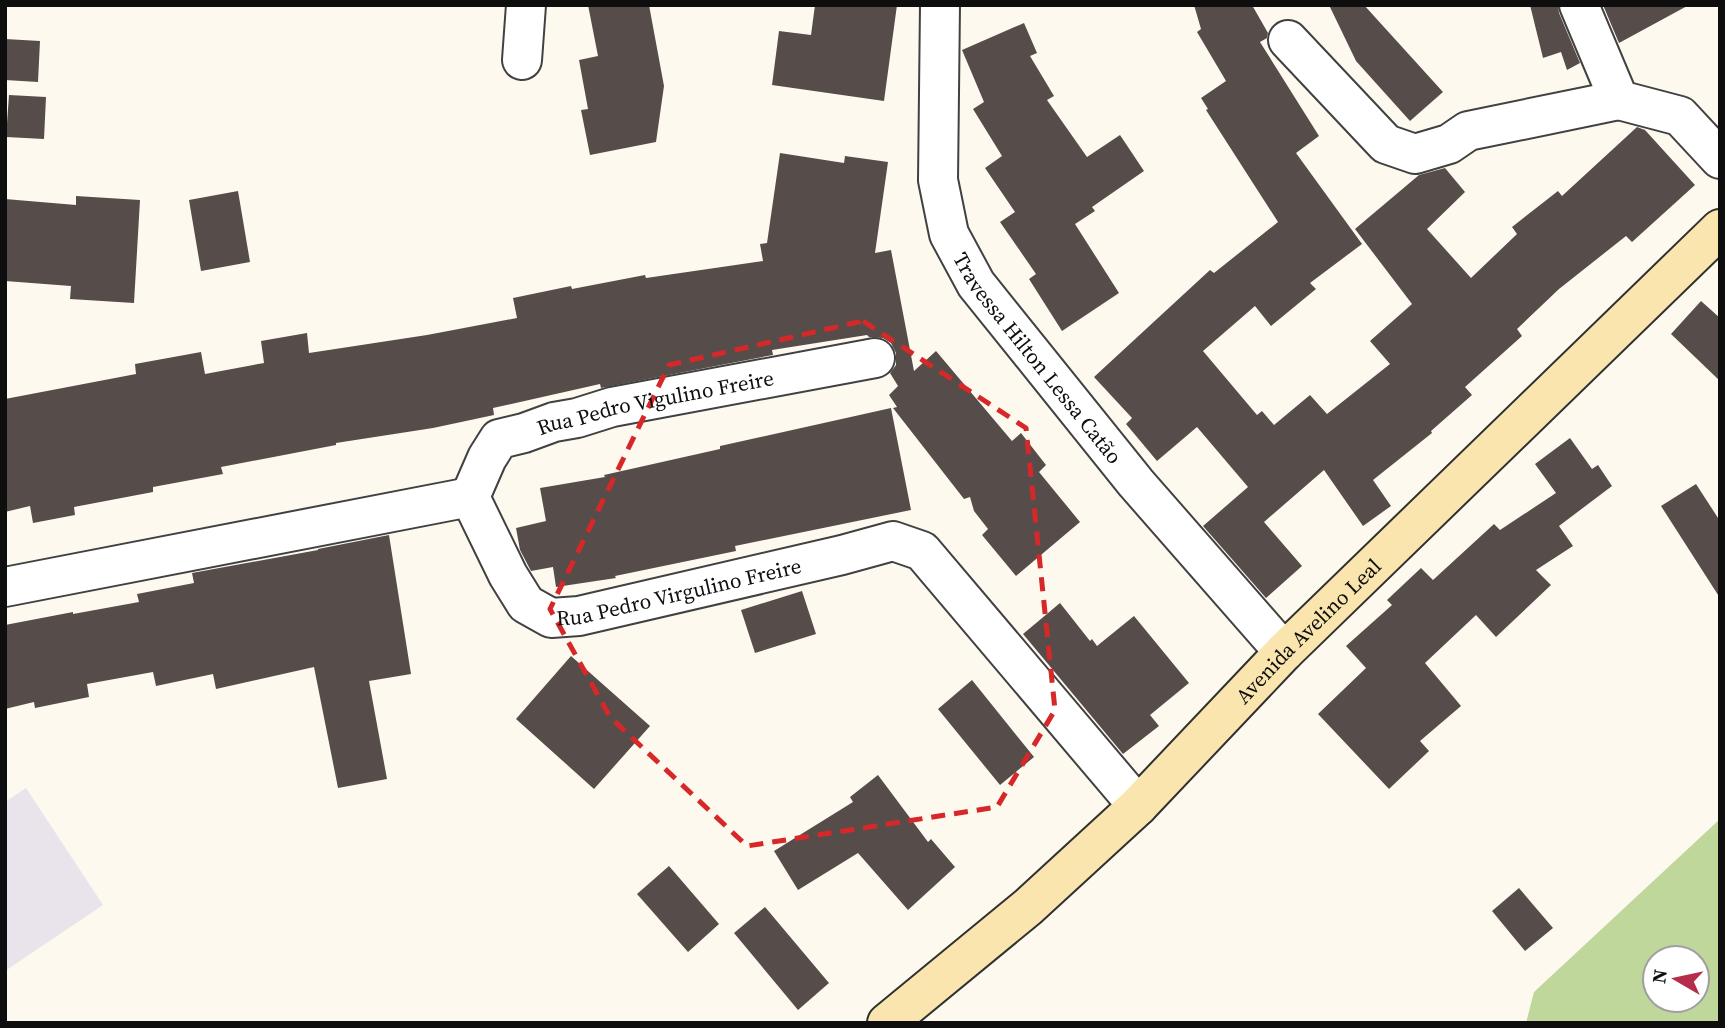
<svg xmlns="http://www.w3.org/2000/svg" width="1725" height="1028" font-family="'Source Serif 4',serif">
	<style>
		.industrial { fill: #e9e3ec }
		.forest { fill: #c0d79b; fill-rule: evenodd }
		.building { fill: #564d4b }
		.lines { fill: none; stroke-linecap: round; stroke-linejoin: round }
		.street-casing { stroke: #414141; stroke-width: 42 }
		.secondary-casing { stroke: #303030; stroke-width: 42 }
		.street { stroke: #fff; stroke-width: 38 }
		.secondary { stroke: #fae5ae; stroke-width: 38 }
		.marked { fill: none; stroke: #d62828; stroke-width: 5; stroke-dasharray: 14 9; stroke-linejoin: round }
		.labels { text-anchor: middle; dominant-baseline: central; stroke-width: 7; stroke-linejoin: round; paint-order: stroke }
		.street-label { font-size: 21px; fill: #0e0e0e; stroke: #fff }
	</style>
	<rect width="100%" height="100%" fill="#fef9ef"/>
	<!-- industrial -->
	<path class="industrial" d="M 26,788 L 103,905 L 5,971 L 5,802 Z"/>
	<!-- forest -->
	<path class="forest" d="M 1720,819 L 1720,1023 L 1526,1023 L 1534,992 ZM 1655,958 L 1697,958 L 1697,1000 L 1655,1000 Z"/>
	<!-- building -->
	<path class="building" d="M 588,5 L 649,5 L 664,86 L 656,142 L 590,155 L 581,110 L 588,109 L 579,60 L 598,56 Z
		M 815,5 L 897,5 L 884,101 L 772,85 L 779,31 L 811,35 Z
		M 1194,5 L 1252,5 L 1268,33 L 1267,38 L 1260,42 L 1319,136 L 1296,153 L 1362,244 L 1310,283 L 1316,289 L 1271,326 L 1255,306 L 1203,351 L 1257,415 L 1262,411 L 1274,425 L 1310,395 L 1327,414 L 1390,364 L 1370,341 L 1412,304 L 1355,229 L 1419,175 L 1445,168 L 1465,192 L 1427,229 L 1471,278 L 1517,234 L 1512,227 L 1558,191 L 1562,196 L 1637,127 L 1645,130 L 1695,185 L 1632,242 L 1626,236 L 1559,289 L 1517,329 L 1522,336 L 1465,387 L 1472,395 L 1431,431 L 1432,433 L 1373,480 L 1391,506 L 1363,526 L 1324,470 L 1264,522 L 1302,566 L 1266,598 L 1203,526 L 1248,487 L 1197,427 L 1157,461 L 1126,424 L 1132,418 L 1094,377 L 1210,270 L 1214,273 L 1278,222 L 1206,110 L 1208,109 L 1201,98 L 1226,81 L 1197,32 L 1201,29 Z
		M 1329,5 L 1364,5 L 1443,92 L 1410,121 L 1356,61 Z
		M 1530,5 L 1558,5 L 1559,13 L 1580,63 L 1567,70 L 1561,52 L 1543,58 Z
		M 1603,5 L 1689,5 L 1619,43 Z
		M 1024,23 L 1037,53 L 1030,56 L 1054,96 L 1047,100 L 1087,157 L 1120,135 L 1144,171 L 1092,207 L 1095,211 L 1075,224 L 1119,293 L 1062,331 L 1029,279 L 1036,274 L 1000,222 L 1015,212 L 985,168 L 1002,156 L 973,109 L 984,102 L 962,50 Z
		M 5,39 L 40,41 L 38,82 L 5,80 Z
		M 9,95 L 46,97 L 44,139 L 6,137 Z
		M 780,153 L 844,163 L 845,156 L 888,162 L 875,253 L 891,250 L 914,371 L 936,351 L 1012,441 L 1021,433 L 1046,465 L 1039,472 L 1080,522 L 1016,576 L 982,535 L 988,529 L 974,511 L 970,497 L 964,499 L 893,408 L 897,407 L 889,395 L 898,386 L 890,373 L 896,365 L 896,353 L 891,343 L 883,338 L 869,337 L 867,335 L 772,350 L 773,355 L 601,388 L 600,384 L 493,408 L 494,415 L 433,428 L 336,443 L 336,445 L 221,467 L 223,474 L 153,487 L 153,492 L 74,507 L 75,515 L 33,523 L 30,506 L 5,512 L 5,399 L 136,374 L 135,364 L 201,352 L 205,374 L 264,363 L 261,341 L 307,333 L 309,353 L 427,335 L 517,318 L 513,298 L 571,286 L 572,289 L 645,275 L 646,278 L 763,261 L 760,244 L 767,243 Z
		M 238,191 L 250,262 L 201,271 L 189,200 Z
		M 76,196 L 140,200 L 134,303 L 70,299 L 71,286 L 5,281 L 5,199 L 76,205 Z
		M 1701,301 L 1720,318 L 1720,381 L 1671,334 Z
		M 891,408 L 911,510 L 735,546 L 736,551 L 615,576 L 616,578 L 556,587 L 553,567 L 531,571 L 520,550 L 516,528 L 546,521 L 540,488 L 605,477 L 604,475 L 720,449 L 720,446 Z
		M 1570,438 L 1592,469 L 1598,465 L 1612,486 L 1559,526 L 1573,546 L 1536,570 L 1551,585 L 1496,637 L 1476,615 L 1425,663 L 1461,706 L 1420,741 L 1429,751 L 1389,789 L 1318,714 L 1366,668 L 1346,646 L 1392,605 L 1387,600 L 1421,568 L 1433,580 L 1494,524 L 1500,530 L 1556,493 L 1535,464 Z
		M 1696,484 L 1720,521 L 1720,598 L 1661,506 Z
		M 389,535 L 411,674 L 369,681 L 387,779 L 338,788 L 314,667 L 216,689 L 213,674 L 156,686 L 153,672 L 87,684 L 89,697 L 35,708 L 34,702 L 5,709 L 5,625 L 73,612 L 73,614 L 139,602 L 137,594 L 194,583 L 192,573 L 318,550 L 318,549 Z
		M 802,591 L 816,634 L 755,653 L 741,610 Z
		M 1060,603 L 1090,641 L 1092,639 L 1097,646 L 1134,616 L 1189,683 L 1150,715 L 1159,726 L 1123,754 L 1023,634 Z
		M 571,656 L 650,726 L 594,789 L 516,719 Z
		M 972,680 L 1034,757 L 1000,785 L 938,709 Z
		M 878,775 L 928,842 L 931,839 L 955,867 L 908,910 L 858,853 L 798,890 L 774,851 L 853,802 L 850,797 Z
		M 669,866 L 719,924 L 688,952 L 637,894 Z
		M 1519,888 L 1553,928 L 1525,951 L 1492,911 Z
		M 765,907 L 829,983 L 798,1010 L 734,933 Z"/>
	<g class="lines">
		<!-- street casing -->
		<g class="street-casing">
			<g id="street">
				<path id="s1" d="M 940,5 L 938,180 L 949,234 L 976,284 L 1136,483 L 1284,652"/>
				<path d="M 1579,5 L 1619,100 L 1680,116 L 1720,159"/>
				<path d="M 1288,40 L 1386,144 L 1415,154 L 1449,144 L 1468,131 L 1619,100"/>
				<path d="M 522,60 L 526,5"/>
				<path id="s2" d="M 470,497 L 508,575 L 526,604 L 551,618 L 579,616 L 842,555 L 893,541 L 922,551 L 1138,806"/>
				<path id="s3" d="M 470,497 L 487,458 L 499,439 L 524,433 L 554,422 L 577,418 L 612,407 L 875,358"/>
				<path d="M 5,587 L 470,497"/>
			</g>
		</g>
		<!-- secondary casing -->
		<g class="secondary-casing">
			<g id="secondary">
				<path id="s4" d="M 887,1023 L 1028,907 L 1138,806 L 1284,652 L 1720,229"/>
			</g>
		</g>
		<!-- street -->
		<use href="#street" class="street"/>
		<!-- secondary -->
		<use href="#secondary" class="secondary"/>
	</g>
	<!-- marked area -->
	<path class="marked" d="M 863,321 L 1026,428 L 1055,710 L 997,807 L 747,846 L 610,717 L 550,609 L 669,365 Z"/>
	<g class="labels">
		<!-- street labels -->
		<g class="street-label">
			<text stroke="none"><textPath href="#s1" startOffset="383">Travessa Hilton Lessa Catão</textPath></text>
			<text stroke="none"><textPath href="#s3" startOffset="226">Rua Pedro Vigulino Freire</textPath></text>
			<text stroke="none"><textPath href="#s2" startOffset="280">Rua Pedro Virgulino Freire</textPath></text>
			<text stroke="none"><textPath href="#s4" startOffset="576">Avenida Avelino Leal</textPath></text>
		</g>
	</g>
	<!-- border -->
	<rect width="1725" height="1028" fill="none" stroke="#0e0e0e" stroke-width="14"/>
	<!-- north arrow -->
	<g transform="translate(1676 979) rotate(279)"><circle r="33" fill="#ffffff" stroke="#9f9f9f" stroke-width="2"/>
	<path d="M0-5L12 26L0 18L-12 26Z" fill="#b62d4b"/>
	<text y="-10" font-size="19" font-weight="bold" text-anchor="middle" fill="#0e0e0e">N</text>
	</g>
</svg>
